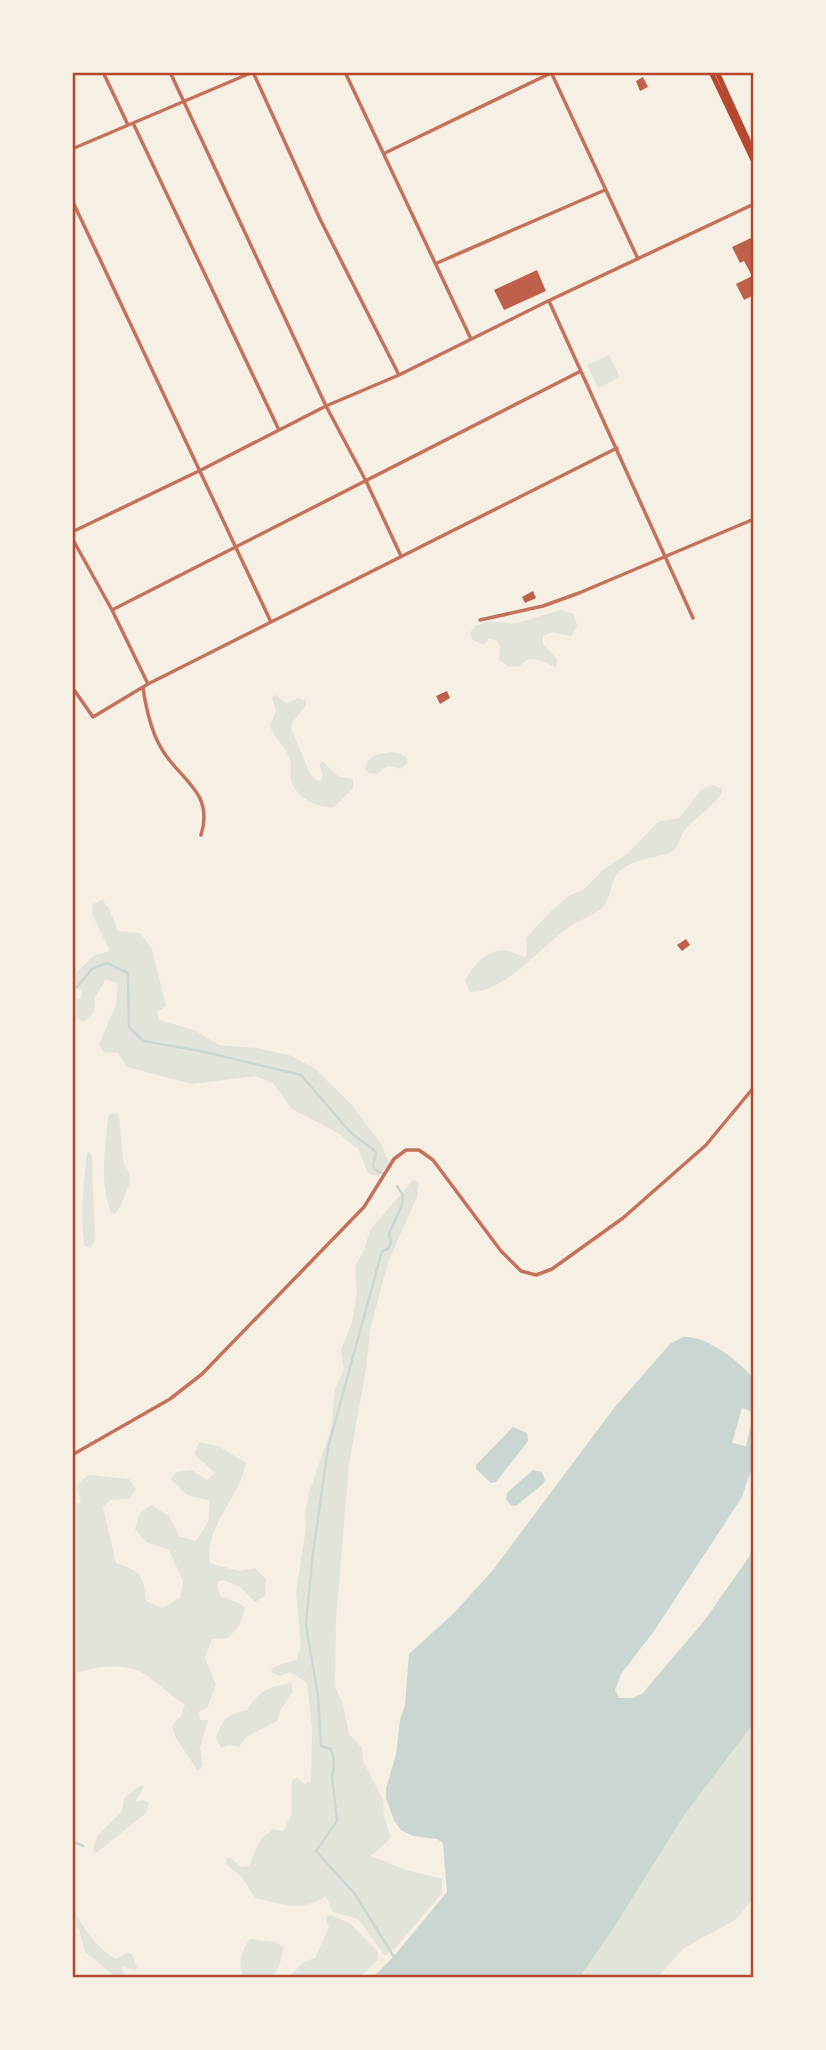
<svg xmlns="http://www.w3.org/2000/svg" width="826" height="2050" font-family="'Alegreya Sans',sans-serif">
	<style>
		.green { fill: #e2e4dc }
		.water { fill: #c9d6d2 }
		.pier { fill: #f6efe4 }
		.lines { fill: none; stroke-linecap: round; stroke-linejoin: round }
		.stream { stroke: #c9d6d2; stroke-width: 2.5 }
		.building { fill: #bf614a }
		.minor { stroke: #c5725c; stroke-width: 3.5 }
		.secondary { stroke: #b5482f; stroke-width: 5 }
		.neatline { fill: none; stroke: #b5482f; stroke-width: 2.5 }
	</style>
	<rect width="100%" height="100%" fill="#f6efe4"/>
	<!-- green -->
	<path class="green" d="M 609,355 L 620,377 L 598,388 L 587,365 Z
		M 561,610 L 574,614 L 577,626 L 571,636 L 552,632 L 543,636 L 543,644 L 557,659 L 556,667 C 543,662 531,653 520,666 L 509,667 L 499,660 L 500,646 L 497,641 L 489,638 L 484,645 L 473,640 L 470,633 L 475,626 L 489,621 L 513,624 Z
		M 276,695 L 286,703 L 298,698 L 306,701 L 306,705 L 292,723 L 291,728 L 310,774 L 316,780 L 321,780 L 323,776 L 319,764 L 323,762 L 339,777 L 353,779 L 353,788 L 334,807 C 318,808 298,799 292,783 C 289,776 292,767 290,760 C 287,747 274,738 270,726 L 276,710 L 272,697 Z
		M 391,752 L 400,753 L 407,758 L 407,763 L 400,769 C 390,764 385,766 377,774 L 368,773 L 365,768 L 367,761 L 378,754 Z
		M 713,785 L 722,789 L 722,793 C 711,809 695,817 684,831 C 680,837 679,846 674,850 C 665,858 635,857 620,871 C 610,880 612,896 604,906 C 597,914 582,919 572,925 C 544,943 504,994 470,992 L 465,981 C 472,966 489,947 508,951 C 513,952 519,955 524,957 L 527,955 L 526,938 L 550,912 L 570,895 L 583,890 L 604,869 L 627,854 L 658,822 L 679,818 L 701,790 Z
		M 102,900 L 109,908 L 118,931 L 140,933 L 152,949 L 166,1006 L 157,1012 L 159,1020 L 194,1030 L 219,1045 L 257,1048 L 292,1056 L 314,1068 L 351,1104 L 381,1144 L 390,1164 L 378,1176 L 368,1173 L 358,1149 L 338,1133 L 292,1109 L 273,1083 L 255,1076 L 193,1084 L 127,1067 L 118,1053 L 104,1052 L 99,1045 L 116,1004 L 118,984 L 106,979 L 95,997 L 94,1012 L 84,1022 L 72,1016 L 72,998 L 81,998 L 82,990 L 72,988 L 72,976 L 95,955 L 110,951 L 92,914 L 93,904 Z
		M 116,1113 L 119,1115 L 123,1161 L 129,1173 L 130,1182 L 120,1207 L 115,1214 L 111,1212 C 99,1182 105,1151 108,1119 L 110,1114 Z
		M 90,1152 L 92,1156 L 95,1240 L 91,1248 L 85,1247 C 79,1218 84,1182 87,1153 Z
		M 413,1180 L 419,1183 L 417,1197 L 388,1262 L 370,1330 L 366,1369 L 349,1464 L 336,1619 L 335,1687 L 343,1704 L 349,1734 L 362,1748 L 363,1761 L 383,1800 L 384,1816 L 391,1838 L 371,1856 L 406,1870 L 442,1879 L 442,1893 L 397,1946 L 385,1956 L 358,1919 L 333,1912 L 326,1896 C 303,1912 281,1904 255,1898 L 242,1877 L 227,1865 L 226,1859 L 230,1857 L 240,1867 L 249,1866 L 261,1839 L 273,1829 L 283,1831 L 291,1816 L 292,1781 L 297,1777 L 304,1784 L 311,1781 L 312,1728 L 307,1683 L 290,1672 L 280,1676 L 271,1672 L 273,1667 L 296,1660 L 301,1647 L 296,1591 L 306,1528 L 305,1513 L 309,1493 L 331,1429 L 335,1389 L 344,1370 L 341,1349 L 352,1323 L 357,1292 L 355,1266 L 364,1250 L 370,1230 Z
		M 199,1442 L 218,1446 L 246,1463 C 240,1497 204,1527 210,1563 L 239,1571 L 255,1568 L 266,1579 L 265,1596 L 255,1602 L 240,1587 L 223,1580 L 217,1582 L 220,1596 L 239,1603 L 245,1608 L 239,1626 L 228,1638 L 212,1639 L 205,1658 L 216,1685 L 207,1708 L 199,1711 L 200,1720 L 208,1720 L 200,1748 L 203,1766 L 198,1771 L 176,1738 L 172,1726 L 181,1716 L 185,1705 C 171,1696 159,1683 146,1675 C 124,1661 95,1667 72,1674 L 72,1505 L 81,1502 L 76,1486 L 88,1475 L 129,1479 L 136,1489 L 129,1499 L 110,1500 L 103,1508 L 116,1563 C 141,1572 143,1573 146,1601 L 162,1608 L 180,1598 L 183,1581 L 169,1550 L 146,1542 L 135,1529 L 140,1513 L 151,1505 L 169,1516 L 179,1536 L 196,1541 L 208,1522 L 210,1501 L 187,1495 L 171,1479 L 177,1472 L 192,1470 L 207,1480 L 215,1473 L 194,1454 Z
		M 291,1683 L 293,1691 L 281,1709 L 277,1721 L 246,1737 L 239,1747 L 229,1745 L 221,1748 L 216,1738 C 223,1718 227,1715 247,1710 C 259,1691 268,1687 291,1683 Z
		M 754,1723 L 754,1898 L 735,1920 L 684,1948 L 657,1978 L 579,1978 L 613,1929 L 685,1814 Z
		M 141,1785 L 144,1787 L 136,1800 L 137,1802 L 143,1800 L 149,1803 L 146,1813 L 96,1853 L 93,1849 L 98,1835 L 122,1811 L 124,1798 Z
		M 72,1906 C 82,1926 96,1948 116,1959 L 127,1953 L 132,1954 L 137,1967 L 135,1970 L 122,1967 L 123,1978 L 117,1978 L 85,1952 L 79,1929 L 72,1926 Z
		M 331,1915 L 351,1924 L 378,1952 L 378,1960 L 359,1978 L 287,1978 L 304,1962 L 315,1958 L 329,1928 L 326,1917 Z
		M 250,1939 L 275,1942 L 283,1947 C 279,1979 273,1978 244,1978 C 237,1965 241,1950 250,1939 Z"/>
	<!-- water -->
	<path class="water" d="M 683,1337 C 709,1336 738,1361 754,1379 L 753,1464 L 742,1497 L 654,1631 L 621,1674 L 615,1690 L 619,1698 L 633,1698 L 642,1694 L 704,1621 L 754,1550 L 754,1723 L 685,1814 L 613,1929 L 579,1978 L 372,1978 L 394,1956 L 447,1892 L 443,1843 L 437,1839 L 413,1836 L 401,1830 L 394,1820 L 386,1798 L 386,1788 L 396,1755 L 400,1720 L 405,1705 L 409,1654 L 454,1613 L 493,1570 L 614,1408 L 670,1344 Z
		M 513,1427 L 527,1433 L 528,1441 L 496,1482 L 491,1483 L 476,1469 L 476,1465 Z
		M 533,1470 L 542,1472 L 545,1480 L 543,1484 L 517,1505 L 512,1506 L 506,1500 L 507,1493 Z"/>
	<!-- pier -->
	<path class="pier" d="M 742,1408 L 754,1412 L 746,1446 L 732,1443 Z"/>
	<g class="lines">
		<!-- stream -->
		<path class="stream" d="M 72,986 L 77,987 L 92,969 L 107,963 L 128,973 L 129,1027 L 143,1041 L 200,1051 L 301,1075 L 351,1133 L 374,1150 L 376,1154 L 373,1165 L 374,1169 L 382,1173
			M 72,1841 L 83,1846
			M 394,1957 L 355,1894 L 316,1851 L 337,1821 L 332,1776 C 335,1769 334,1757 331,1749 L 321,1746 L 318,1696 L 306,1625 L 312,1561 L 328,1448 L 382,1251 L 388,1249 L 391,1242 L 389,1234 L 402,1205 L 403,1195 L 397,1186"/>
	</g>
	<!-- building -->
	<path class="building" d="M 643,77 L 648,87 L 640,91 L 636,81 Z
		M 751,238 L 754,245 L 754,295 L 744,300 L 736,284 L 752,276 L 744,261 L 740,263 L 732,247 Z
		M 537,270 L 546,291 L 504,310 L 494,290 Z
		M 533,591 L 536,598 L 525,603 L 522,597 Z
		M 447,691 L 450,698 L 440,704 L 436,696 Z
		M 686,939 L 690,945 L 682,951 L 677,945 Z"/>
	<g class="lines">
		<!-- minor -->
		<path class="minor" d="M 103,72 L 128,125
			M 170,72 L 326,406 L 366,481 L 401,556
			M 253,72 L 320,219 L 399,375
			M 345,72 L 471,339
			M 551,72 L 638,259
			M 133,123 L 279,430
			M 72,149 L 253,72
			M 385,153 L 551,73
			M 72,200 L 271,622
			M 437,263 L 605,190
			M 549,301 L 693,618
			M 72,532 L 201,470 L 326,406 L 399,375 L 548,301 L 754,204
			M 72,538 L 112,610 L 148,684
			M 112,610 L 581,371
			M 480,620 L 543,606 L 579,593 L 754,519
			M 72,687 L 93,717 L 148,684 L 617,448
			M 143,688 C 146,708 150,728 160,746 C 177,779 215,790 201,835
			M 72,1455 L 170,1399 L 202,1374 L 364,1207 L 394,1159 L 406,1150 L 419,1150 L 433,1160 L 501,1251 L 521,1271 L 536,1275 L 552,1269 L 623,1218 L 706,1145 L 754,1087"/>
		<!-- secondary -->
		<path class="secondary" d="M 711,72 L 754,162
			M 717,72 L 752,149"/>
	</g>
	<!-- border -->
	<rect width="826" height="2050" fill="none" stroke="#f6efe4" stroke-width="147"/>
	<rect x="74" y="74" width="678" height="1902" class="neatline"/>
</svg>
